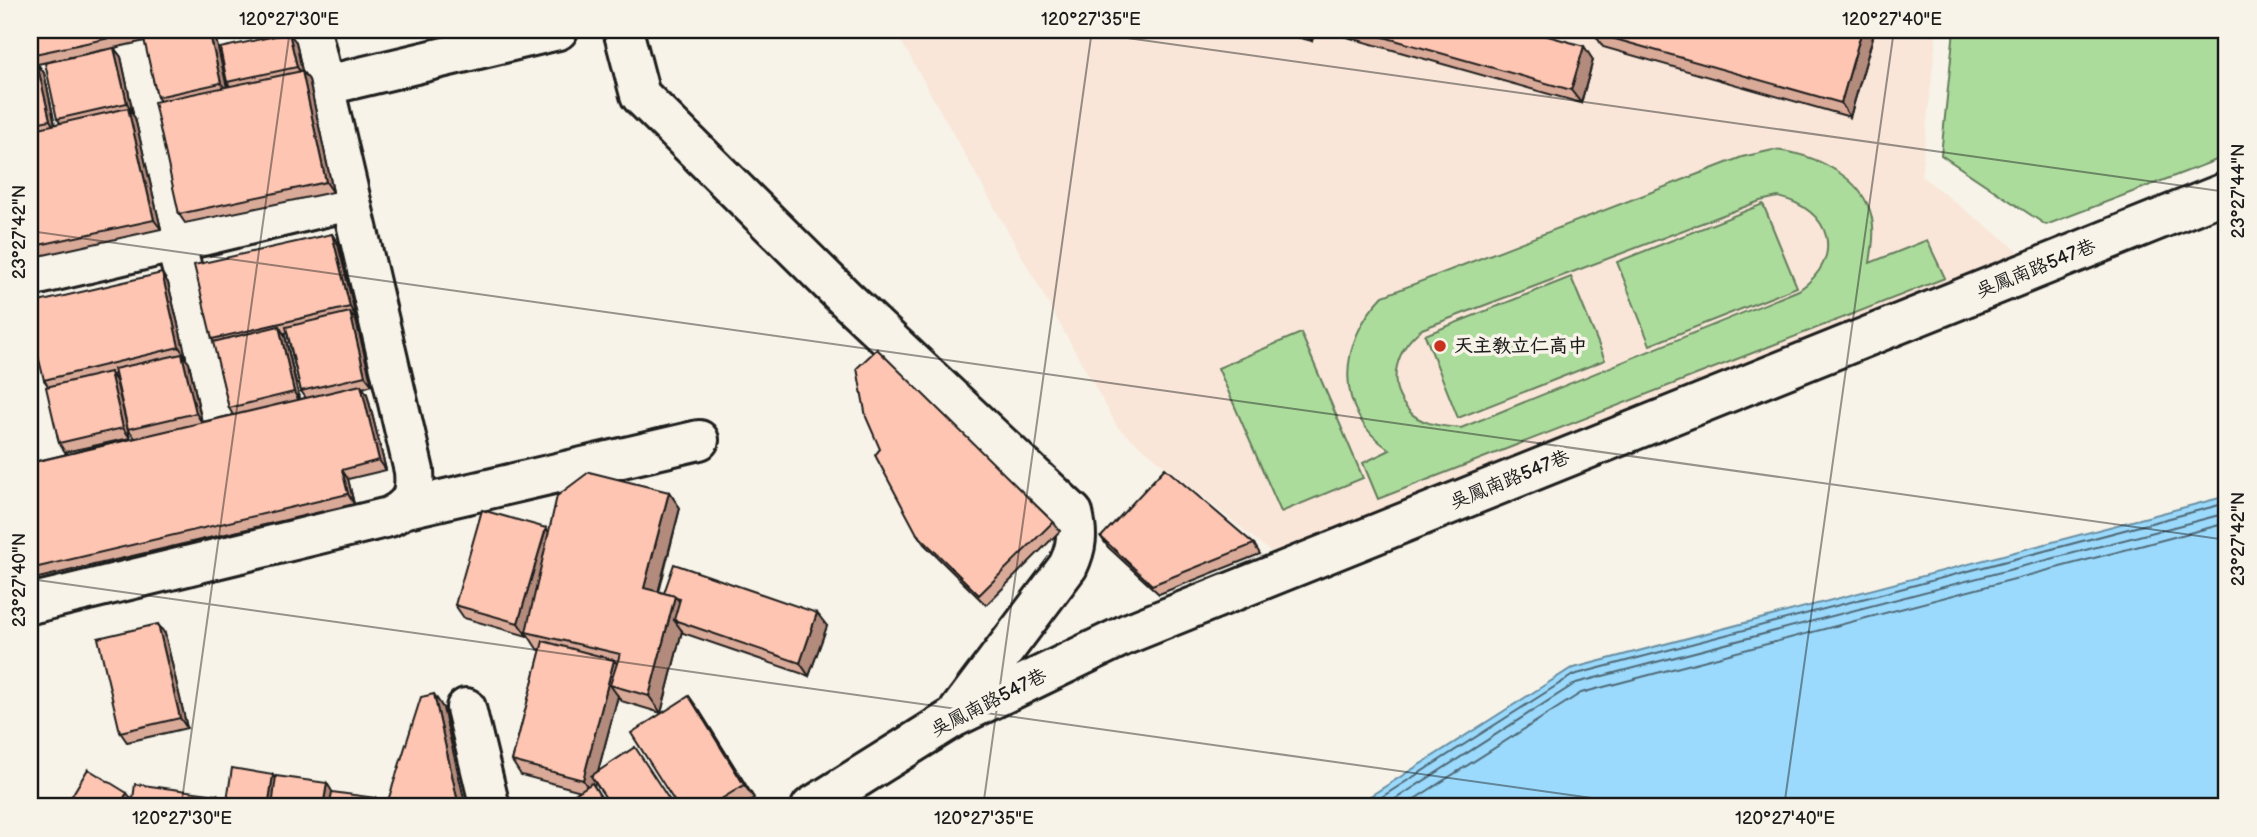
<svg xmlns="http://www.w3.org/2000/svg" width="2257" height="837" font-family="'Balsamiq Sans','LXGW WenKai TC',sans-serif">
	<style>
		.built { fill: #f9e6d8 }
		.green { fill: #acdc9c; stroke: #647c5c; stroke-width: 2; fill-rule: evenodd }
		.water { fill: #9bdafc; stroke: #688ea2; stroke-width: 2 }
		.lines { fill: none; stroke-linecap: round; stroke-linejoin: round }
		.shore { stroke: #4f6876; stroke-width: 2 }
		.minor-casing { stroke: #1c1c1c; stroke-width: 44 }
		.minor { stroke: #f7f3e8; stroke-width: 38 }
		.wall { fill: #daaa99; stroke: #1c1c1c; stroke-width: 2; fill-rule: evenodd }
		.shaded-wall { fill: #b28b7d; stroke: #1c1c1c; stroke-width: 2 }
		.building { fill: #fec6b2; stroke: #1c1c1c; stroke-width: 2 }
		.ticks { fill: none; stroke: #1c1c1c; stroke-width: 2; stroke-opacity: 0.45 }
		.poi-dot { fill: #c8321e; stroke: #f7f3e8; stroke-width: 2.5 }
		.labels { text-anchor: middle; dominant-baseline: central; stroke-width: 7; stroke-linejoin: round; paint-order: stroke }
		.street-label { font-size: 19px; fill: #1c1c1c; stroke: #f7f3e8 }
		.poi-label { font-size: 19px; font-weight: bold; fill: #1c1c1c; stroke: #f7f3e8; text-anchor: start }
		.neatline { fill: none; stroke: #1c1c1c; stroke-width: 2.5 }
		.ticks-label { font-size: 18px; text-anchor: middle; fill: #1c1c1c }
	</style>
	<rect width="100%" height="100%" fill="#f7f3e8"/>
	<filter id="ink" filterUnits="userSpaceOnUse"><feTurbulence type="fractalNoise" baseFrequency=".0143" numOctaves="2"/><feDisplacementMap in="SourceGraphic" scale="14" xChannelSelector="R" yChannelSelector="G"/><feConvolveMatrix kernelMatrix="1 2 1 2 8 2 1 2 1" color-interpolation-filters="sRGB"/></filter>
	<g filter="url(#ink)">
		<!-- built -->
		<path class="built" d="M 895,30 L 1937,30 L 1921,176 L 2016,249 L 2023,263 L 1271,552 L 1118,428 Z"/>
		<!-- green -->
		<path class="green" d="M 1954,30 L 2227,30 L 2227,156 L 2046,225 L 1941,155 Z
			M 1773,150 C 1811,153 1863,175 1872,218 C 1875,233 1872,249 1870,263 L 1927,240 L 1945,278 L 1378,499 L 1363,463 L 1390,450 C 1333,412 1338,342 1383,296 L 1742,157 ZM 1778,197 C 1831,209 1846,258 1799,290 L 1461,428 C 1443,426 1421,425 1409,411 C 1384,384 1397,348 1422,329 L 1760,201 Z
			M 1763,204 L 1797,287 L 1650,345 L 1617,262 Z
			M 1571,277 L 1605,360 L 1458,418 L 1425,335 Z
			M 1301,333 L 1363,478 L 1281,512 L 1218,368 Z"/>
		<!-- water -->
		<path class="water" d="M 2227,496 L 2227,807 L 1353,807 L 1570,669 Z"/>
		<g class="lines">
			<!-- shore -->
			<path class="shore" d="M 1366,807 L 1573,675 L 2227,503
				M 1383,807 L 1576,683 L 2227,513
				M 1402,807 L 1581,693 L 2227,523"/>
			<!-- minor casing -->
			<g class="minor-casing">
				<path id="minor" d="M 623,30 L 640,95 L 844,297 L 1073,513 C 1078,534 1077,547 1068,566 L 959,711
					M 134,56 L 175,242 L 218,410
					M 323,86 L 558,30
					M 30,277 L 349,201
					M 30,381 L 47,446
					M 407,508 L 699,440
					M 30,604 L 389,517 C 411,506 416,496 414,471 L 311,30
					M 466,708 L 490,807
					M 811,807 L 953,718 L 1127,634 L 2227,192"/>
			</g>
			<!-- minor -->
			<use href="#minor" class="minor"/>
		</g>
		<!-- wall -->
		<path class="wall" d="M 30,30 L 211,30 L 215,35 L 227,87 L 230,86 L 227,82 L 296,42 L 302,71 L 309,80 L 333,192 L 185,223 L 179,214 L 160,101 L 157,97 L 145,41 L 114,48 L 121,57 L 133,113 L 131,113 L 135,118 L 161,229 L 30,258 ZM 104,50 L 57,119 L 61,123 L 55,124 L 44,73 L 38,64 Z
			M 1271,30 L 1315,30 L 1312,41 Z
			M 1322,30 L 1526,30 L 1593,60 L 1581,103 Z
			M 1875,30 L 1850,117 L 1603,47 L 1594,33 Z
			M 332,234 L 338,244 L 356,317 L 354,317 L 356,321 L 372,385 L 363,388 L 367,394 L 386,470 L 348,479 L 354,504 L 30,580 L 30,448 L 33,462 L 135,438 L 128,429 L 115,374 L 112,375 L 116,381 L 130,438 L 65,452 L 59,443 L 48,386 L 44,380 L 168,283 L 186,357 L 184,357 L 189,363 L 202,422 L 233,415 L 229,408 L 214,342 L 212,339 ZM 284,333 L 287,333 L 301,391 L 306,398 L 300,399 L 285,336 Z
			M 669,492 L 680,508 L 659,592 L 827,626 L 809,676 L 683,633 L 682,631 L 661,713 L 621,701 L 618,696 L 594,786 L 581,791 L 521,775 L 512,761 L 541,650 L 537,649 L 528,635 L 527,636 L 464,618 L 455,605 L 546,528 L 549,533 Z
			M 1053,522 L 1060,531 L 986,605 L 924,544 L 917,534 Z
			M 1101,537 L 1254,544 L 1260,554 L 1159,594 L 1108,547 Z
			M 165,634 L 187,728 L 127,742 L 120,732 Z
			M 699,710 L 754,798 L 739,807 L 678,807 Z"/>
		<!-- shaded-wall -->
		<path class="shaded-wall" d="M 209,30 L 211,30 L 215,35 L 228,92 L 221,83 Z
			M 1304,30 L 1315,30 L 1312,41 Z
			M 1862,30 L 1875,30 L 1850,117 L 1841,103 Z
			M 289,33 L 296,42 L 302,71 L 309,80 L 333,192 L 326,182 L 303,76 L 297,67 Z
			M 1584,46 L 1593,60 L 1581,103 L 1571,90 Z
			M 114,48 L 121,57 L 133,113 L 127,103 Z
			M 37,64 L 44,73 L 56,130 L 50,120 Z
			M 128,108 L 135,118 L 161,229 L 154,220 Z
			M 332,234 L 338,244 L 356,317 L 350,307 Z
			M 162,273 L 168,283 L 186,357 L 179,347 Z
			M 350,312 L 356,321 L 372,385 L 365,376 Z
			M 279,326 L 285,336 L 300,402 L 294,392 Z
			M 182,354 L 189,363 L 202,423 L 196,413 Z
			M 110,372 L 116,381 L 130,438 L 123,428 Z
			M 361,385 L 367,394 L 386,470 L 379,460 Z
			M 30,448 L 34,464 L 30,458 Z
			M 342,470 L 348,479 L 354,504 L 348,494 Z
			M 669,492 L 680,508 L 655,604 L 644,588 Z
			M 546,528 L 555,542 L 526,632 L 527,636 L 518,623 Z
			M 675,596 L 687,612 L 674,620 L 682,631 L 661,713 L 649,696 Z
			M 817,613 L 827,626 L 809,676 L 800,663 Z
			M 158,624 L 165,634 L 187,728 L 180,718 Z
			M 614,660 L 624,673 L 610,685 L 618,696 L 594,786 L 607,807 L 592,794 L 583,780 Z
			M 434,694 L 443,708 L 466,807 L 459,807 Z
			M 689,696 L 699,710 L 754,798 L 744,785 Z
			M 273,775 L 280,784 L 277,807 L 268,807 Z
			M 327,783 L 333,793 L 331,807 L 323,807 Z
			M 127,793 L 134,802 L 131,807 L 118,807 Z
			M 218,795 L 226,807 L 216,807 Z
			M 376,798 L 382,807 L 374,807 Z"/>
		<!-- building -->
		<path class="building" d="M 30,30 L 147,30 L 30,55 Z
			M 187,30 L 209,30 L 221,83 L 157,97 L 144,39 Z
			M 1359,30 L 1526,30 L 1584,46 L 1571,90 Z
			M 1595,30 L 1862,30 L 1841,103 L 1594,33 Z
			M 289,33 L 297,67 L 227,82 L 220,48 Z
			M 114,48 L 127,103 L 57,119 L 45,63 Z
			M 37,64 L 50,120 L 30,124 L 30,65 Z
			M 302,71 L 326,182 L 179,214 L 154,102 Z
			M 128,108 L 154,220 L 30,247 L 30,130 Z
			M 332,234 L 350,307 L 212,339 L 194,265 Z
			M 162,273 L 179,347 L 44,380 L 30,323 L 30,304 Z
			M 350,312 L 365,376 L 301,391 L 286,327 Z
			M 279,326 L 294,392 L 229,408 L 213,342 Z
			M 877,349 L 1053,522 L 979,595 L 917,534 L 875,455 L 880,449 L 866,417 L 857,368 Z
			M 182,354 L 196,413 L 128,429 L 114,369 Z
			M 110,372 L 123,428 L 59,443 L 46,387 Z
			M 361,385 L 379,460 L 342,470 L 348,494 L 30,569 L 30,463 Z
			M 1165,468 L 1254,544 L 1152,585 L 1101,537 Z
			M 589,472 L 669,492 L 644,588 L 675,596 L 649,696 L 610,685 L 620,654 L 526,632 L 557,496 Z
			M 482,510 L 546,528 L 518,623 L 455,605 Z
			M 674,564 L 817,613 L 800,663 L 674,620 L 680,599 L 676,598 L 675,596 L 664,593 Z
			M 158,624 L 180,718 L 120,732 L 98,638 Z
			M 543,641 L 614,660 L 583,780 L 512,761 Z
			M 434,694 L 459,807 L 386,807 L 421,697 Z
			M 689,696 L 744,785 L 708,807 L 678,807 L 631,733 Z
			M 635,747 L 674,807 L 612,807 L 591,776 Z
			M 232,768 L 273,775 L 268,807 L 226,807 Z
			M 88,769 L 127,793 L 118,807 L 65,807 Z
			M 276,776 L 327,783 L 323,807 L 272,807 Z
			M 592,783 L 607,807 L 555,807 Z
			M 135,784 L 218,795 L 216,807 L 132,807 Z
			M 332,792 L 376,798 L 374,807 L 329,807 Z"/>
	</g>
	<!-- ticks -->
	<path class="ticks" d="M 1070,30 L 2227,192M 30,231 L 2227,540M 30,579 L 1656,807M 181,807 L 290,30M 983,807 L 1092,30M 1784,807 L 1894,30"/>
	<!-- markers -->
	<circle class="poi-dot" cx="1440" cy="346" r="7"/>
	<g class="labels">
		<!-- street labels -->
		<g class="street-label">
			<text transform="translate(2036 269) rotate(-22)">吳鳳南路547巷</text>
			<text transform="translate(1510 480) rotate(-22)">吳鳳南路547巷</text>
			<text transform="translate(989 703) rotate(-27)">吳鳳南路547巷</text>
		</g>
		<!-- poi labels -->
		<g class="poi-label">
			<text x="1454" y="346">天主教立仁高中</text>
		</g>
	</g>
	<!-- margin -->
	<rect width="2257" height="837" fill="none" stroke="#f7f3e8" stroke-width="77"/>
	<rect x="38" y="38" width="2180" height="760" class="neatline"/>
	<g class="ticks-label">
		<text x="289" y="25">120°27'30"E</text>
		<text x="1091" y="25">120°27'35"E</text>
		<text x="1892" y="25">120°27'40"E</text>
		<text transform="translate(2238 191) rotate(-90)" y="6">23°27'44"N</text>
		<text transform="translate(19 232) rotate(-90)" y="6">23°27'42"N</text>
		<text transform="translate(2238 539) rotate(-90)" y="6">23°27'42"N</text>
		<text transform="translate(19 580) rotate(-90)" y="6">23°27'40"N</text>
		<text x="182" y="824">120°27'30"E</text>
		<text x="984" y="824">120°27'35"E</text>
		<text x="1785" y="824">120°27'40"E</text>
	</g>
</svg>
